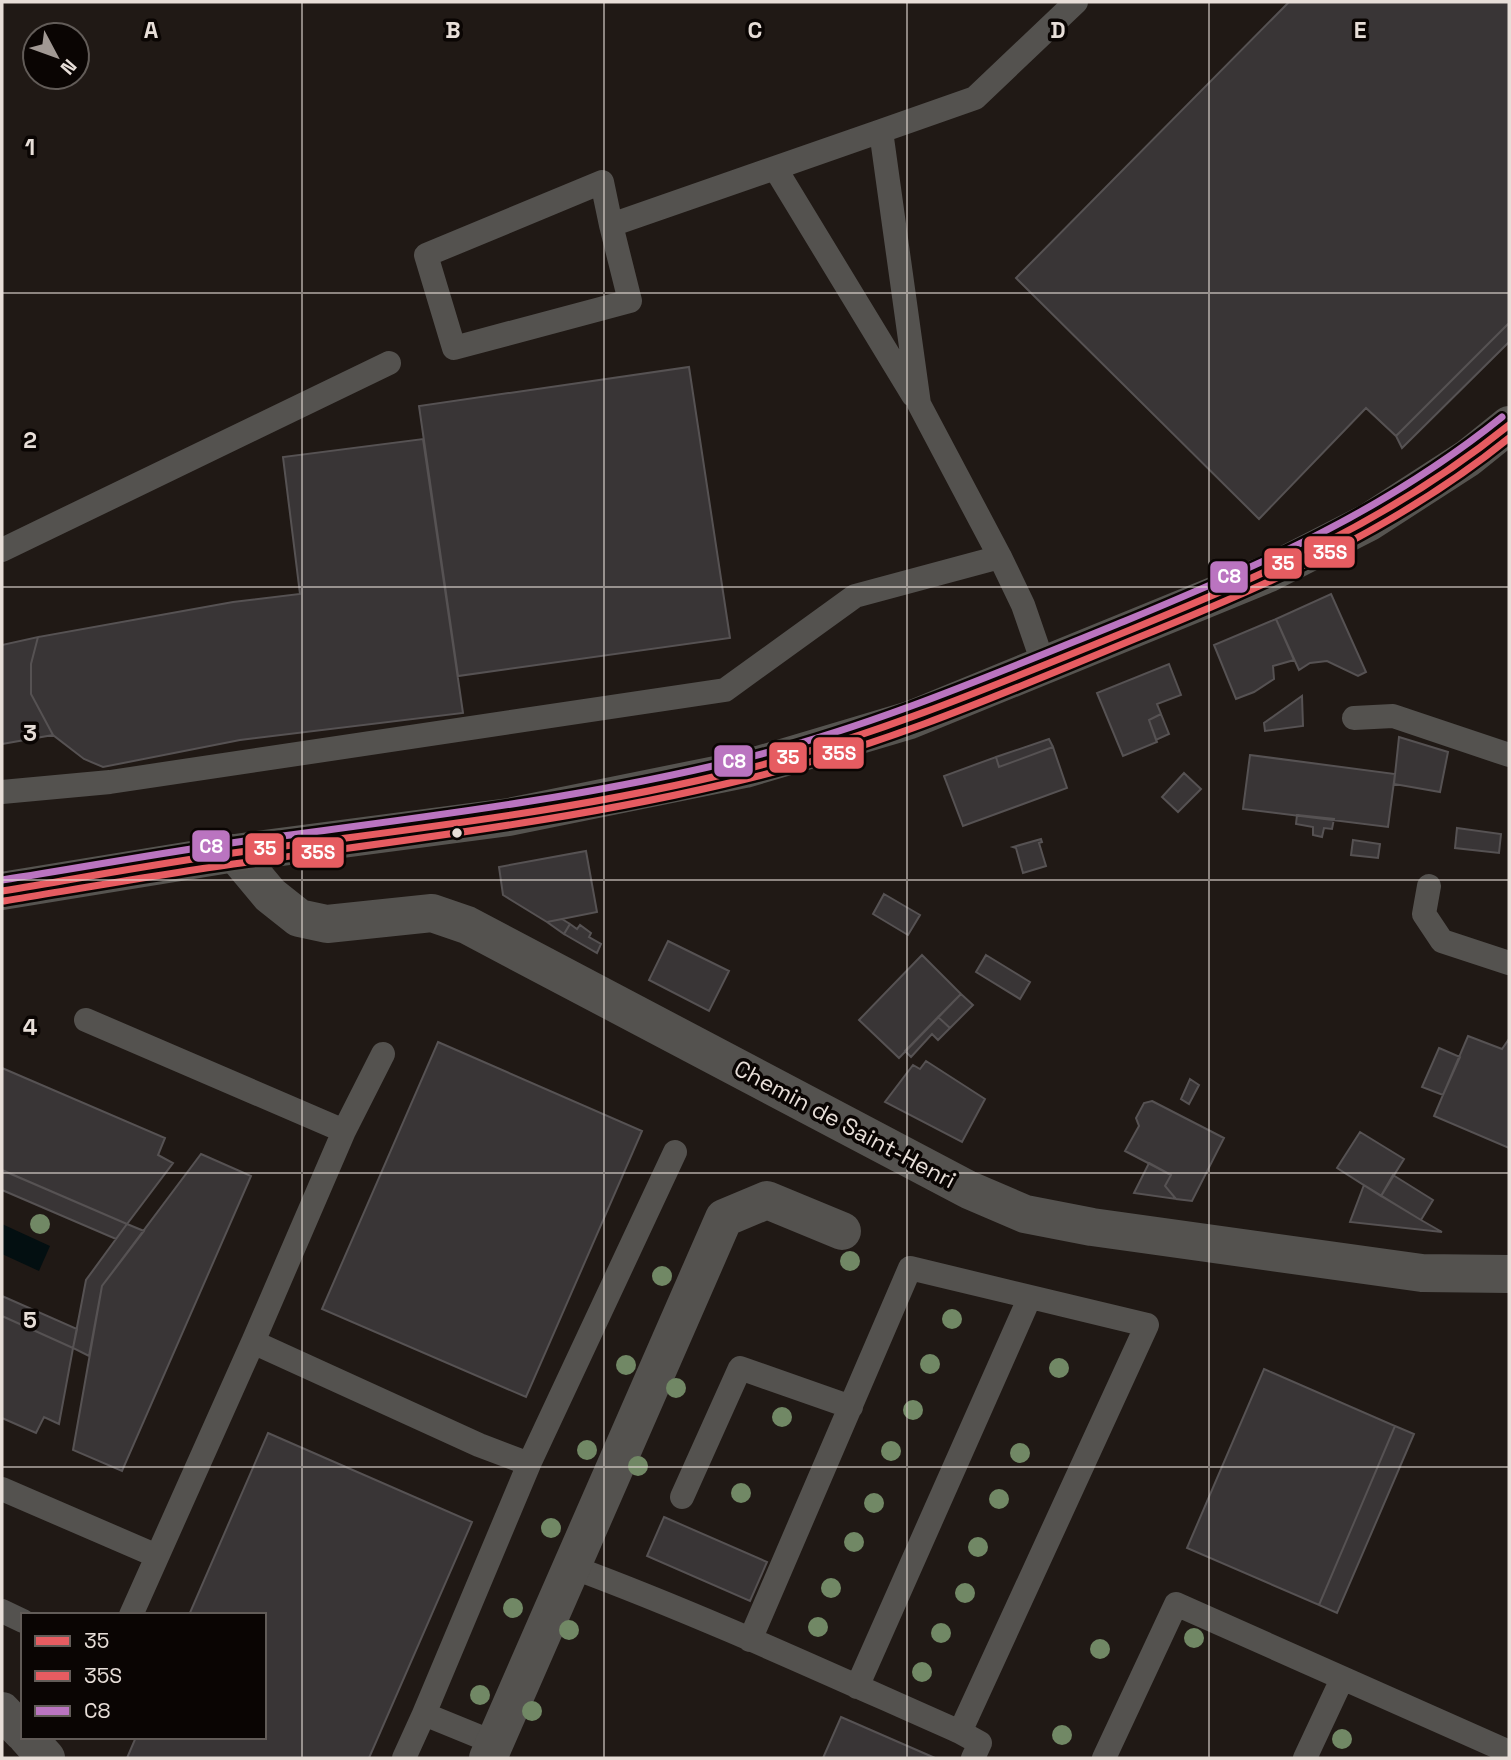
<svg xmlns="http://www.w3.org/2000/svg" width="1511" height="1760" font-family="'Space Grotesk',sans-serif">
	<style>
		.water { fill: #030f11 }
		.building { fill: #393536; stroke: #565253; stroke-width: 2 }
		.lines { fill: none; stroke-linecap: round; stroke-linejoin: round }
		.lane { stroke: #54524f; stroke-width: 24 }
		.street { stroke: #54524f; stroke-width: 38 }
		.primary { stroke: #565450; stroke-width: 38 }
		.bus-1-casing { stroke: #0a0503; stroke-width: 12 }
		.bus-2-casing { stroke: #0a0503; stroke-width: 12 }
		.bus-3-casing { stroke: #0a0503; stroke-width: 12 }
		.bus-1 { stroke: #e65c61; stroke-width: 7 }
		.bus-2 { stroke: #e65c61; stroke-width: 7 }
		.bus-3 { stroke: #ba74c0; stroke-width: 7 }
		.tree { fill: #718865 }
		.grid { fill: none; stroke: #e7ded8; stroke-width: 2; stroke-opacity: 0.55 }
		.bus-dot { fill: #e7ded8; stroke: #0a0503; stroke-width: 2.5 }
		.labels { text-anchor: middle; dominant-baseline: central; stroke-width: 7; stroke-linejoin: round; paint-order: stroke }
		.street-label { font-size: 23px; fill: #e7ded8; stroke: #0a0503 }
		.grid-label { font-size: 23px; text-anchor: middle; font-weight: bold; fill: #e7ded8; stroke: #0a0503; stroke-width: 7; stroke-linejoin: round; paint-order: stroke }
		.line-badge { stroke: #0a0503; stroke-width: 2.5 }
		.badge-label { font-size: 19px; text-anchor: middle; font-weight: bold; fill: #fff }
	</style>
	<rect width="100%" height="100%" fill="#201915"/>
	<!-- water -->
	<path class="water" d="M 2,1224 L 50,1246 L 39,1271 L 2,1254 Z"/>
	<!-- building -->
	<path class="building" d="M 1289,2 L 1509,2 L 1509,323 L 1396,436 L 1366,408 L 1259,519 L 1016,278 Z
		M 1509,323 L 1509,342 L 1402,448 L 1396,436 Z
		M 689,367 L 730,638 L 458,676 L 419,406 Z
		M 423,439 L 463,713 L 240,740 L 103,767 L 84,759 L 53,735 L 31,694 L 31,664 L 38,637 L 233,602 L 300,594 L 283,457 Z
		M 1331,594 L 1366,672 L 1358,676 L 1327,661 L 1310,663 L 1299,670 L 1276,619 Z
		M 1276,619 L 1294,660 L 1273,666 L 1274,679 L 1254,692 L 1236,699 L 1214,645 Z
		M 38,637 L 31,664 L 31,694 L 53,735 L 2,744 L 2,645 Z
		M 1169,664 L 1181,695 L 1157,704 L 1161,714 L 1149,720 L 1157,742 L 1123,756 L 1097,693 Z
		M 1302,696 L 1303,726 L 1265,731 L 1264,723 Z
		M 1161,714 L 1169,734 L 1156,740 L 1149,720 Z
		M 1399,737 L 1448,752 L 1440,792 L 1394,784 Z
		M 1049,739 L 1053,747 L 999,767 L 996,757 Z
		M 1053,747 L 1067,788 L 963,826 L 944,776 L 996,757 L 999,767 Z
		M 1250,755 L 1395,774 L 1388,827 L 1243,809 Z
		M 1184,773 L 1201,789 L 1178,812 L 1162,797 Z
		M 1297,815 L 1334,819 L 1332,829 L 1324,828 L 1322,837 L 1313,835 L 1313,827 L 1296,824 Z
		M 1457,828 L 1501,834 L 1499,853 L 1455,848 Z
		M 1041,839 L 1042,842 L 1039,843 L 1046,866 L 1023,873 L 1016,848 L 1013,847 Z
		M 1353,840 L 1380,844 L 1378,858 L 1351,855 Z
		M 586,851 L 597,912 L 547,922 L 503,895 L 499,867 Z
		M 884,894 L 920,915 L 908,935 L 873,914 Z
		M 562,919 L 570,924 L 564,934 L 547,922 Z
		M 570,924 L 577,929 L 580,925 L 591,933 L 589,937 L 601,944 L 597,953 L 564,934 Z
		M 668,941 L 729,971 L 709,1011 L 649,980 Z
		M 922,955 L 961,994 L 899,1058 L 859,1020 Z
		M 986,955 L 1030,982 L 1020,999 L 976,972 Z
		M 961,994 L 973,1005 L 950,1028 L 938,1017 Z
		M 938,1017 L 950,1028 L 938,1040 L 932,1034 L 911,1057 L 905,1051 Z
		M 1468,1036 L 1502,1049 L 1509,1039 L 1509,1148 L 1434,1116 Z
		M 438,1042 L 642,1131 L 526,1397 L 322,1309 Z
		M 1439,1048 L 1460,1057 L 1443,1095 L 1422,1087 Z
		M 926,1061 L 985,1099 L 962,1142 L 885,1102 L 913,1065 L 920,1069 Z
		M 2,1068 L 165,1138 L 158,1155 L 173,1163 L 127,1224 L 2,1170 Z
		M 1190,1079 L 1199,1085 L 1189,1104 L 1181,1099 Z
		M 1152,1101 L 1224,1138 L 1192,1201 L 1176,1199 L 1165,1186 L 1171,1175 L 1125,1151 L 1139,1126 L 1136,1118 L 1144,1103 Z
		M 1360,1132 L 1404,1159 L 1381,1196 L 1337,1168 Z
		M 201,1154 L 251,1176 L 122,1471 L 73,1450 L 102,1286 Z
		M 1149,1163 L 1171,1175 L 1165,1186 L 1176,1199 L 1134,1193 Z
		M 2,1170 L 4,1171 L 127,1224 L 116,1239 L 2,1190 Z
		M 1393,1175 L 1433,1200 L 1421,1220 L 1381,1196 Z
		M 1364,1185 L 1421,1220 L 1442,1232 L 1350,1222 Z
		M 127,1224 L 144,1231 L 102,1286 L 89,1356 L 73,1348 L 86,1280 Z
		M 2,1296 L 77,1329 L 73,1348 L 2,1316 Z
		M 2,1316 L 73,1348 L 59,1424 L 44,1417 L 36,1433 L 2,1418 Z
		M 1264,1369 L 1395,1426 L 1319,1605 L 1187,1548 Z
		M 1395,1426 L 1414,1434 L 1337,1613 L 1319,1605 Z
		M 268,1433 L 472,1522 L 369,1758 L 127,1758 L 136,1737 L 264,1737 L 264,1615 L 189,1615 Z
		M 664,1517 L 767,1562 L 750,1601 L 647,1556 Z
		M 841,1717 L 935,1758 L 823,1758 Z"/>
	<g class="lines">
		<!-- lane -->
		<path class="lane" d="M 775,168 L 913,395
			M 611,225 L 630,301 L 454,348 L 426,255 L 602,182 L 611,225 L 881,131
			M 2,550 L 389,363
			M 1043,663 L 1023,605 L 1000,557 L 919,404 L 881,131 L 975,98 L 1076,2
			M 1354,718 L 1393,716 L 1509,755
			M 2,792 L 110,782 L 725,690 L 855,596 L 1000,557
			M 1429,886 L 1424,914 L 1442,941 L 1509,963
			M 86,1020 L 344,1131 L 253,1342 L 479,1445 L 529,1464 L 424,1714 L 495,1743
			M 344,1131 L 383,1054
			M 529,1464 L 675,1152
			M 2,1489 L 157,1556
			M 682,1497 L 740,1368 L 851,1407
			M 572,1567 C 704,1616 831,1675 960,1732 L 1147,1325 L 910,1268 L 750,1640
			M 2,1611 L 23,1621
			M 131,1615 L 253,1342
			M 857,1687 L 1029,1299
			M 960,1732 L 980,1743 L 973,1758
			M 404,1758 L 424,1714
			M 1104,1758 L 1176,1604 L 1509,1752
			M 1305,1758 L 1342,1679"/>
		<!-- street -->
		<path class="street" d="M 235,853 L 270,895 L 299,918 L 327,924 L 432,913 L 467,925 L 969,1190 L 1025,1214 L 1092,1227 L 1422,1273 L 1509,1274
			M 2,1711 L 23,1733
			M 27,1737 L 46,1758
			M 488,1758 L 724,1218 L 767,1200 L 842,1231"/>
		<!-- primary -->
		<path class="primary" d="M 2,891 L 235,853 L 509,817 L 745,769 L 910,720 L 1267,574 L 1369,522 L 1468,458 L 1509,425"/>
		<!-- bus-1 casing -->
		<g class="bus-1-casing">
			<path id="bus-1" d="M 2,891 C 81,878 160,863 240,852 C 409,829 580,811 746,769 C 879,735 1003,682 1130,630 C 1268,573 1391,520 1509,425"/>
		</g>
		<!-- bus-2 casing -->
		<g class="bus-2-casing">
			<path id="bus-2" d="M 4,901 C 83,888 162,874 241,863 C 410,839 579,820 746,779 C 881,747 1009,691 1137,638 C 1270,584 1396,529 1509,438"/>
		</g>
		<!-- bus-3 casing -->
		<g class="bus-3-casing">
			<path id="bus-3" d="M 2,880 C 80,868 159,853 238,842 C 407,819 576,800 742,759 C 875,726 999,672 1125,621 C 1263,564 1385,511 1502,417"/>
		</g>
		<!-- bus-1 -->
		<use href="#bus-1" class="bus-1"/>
		<!-- bus-2 -->
		<use href="#bus-2" class="bus-2"/>
		<!-- bus-3 -->
		<use href="#bus-3" class="bus-3"/>
	</g>
	<!-- trees -->
	<g class="tree">
		<circle cx="40" cy="1224" r="10"/>
		<circle cx="850" cy="1261" r="10"/>
		<circle cx="662" cy="1276" r="10"/>
		<circle cx="952" cy="1319" r="10"/>
		<circle cx="930" cy="1364" r="10"/>
		<circle cx="626" cy="1365" r="10"/>
		<circle cx="1059" cy="1368" r="10"/>
		<circle cx="676" cy="1388" r="10"/>
		<circle cx="913" cy="1410" r="10"/>
		<circle cx="782" cy="1417" r="10"/>
		<circle cx="587" cy="1450" r="10"/>
		<circle cx="891" cy="1451" r="10"/>
		<circle cx="1020" cy="1453" r="10"/>
		<circle cx="638" cy="1466" r="10"/>
		<circle cx="741" cy="1493" r="10"/>
		<circle cx="999" cy="1499" r="10"/>
		<circle cx="874" cy="1503" r="10"/>
		<circle cx="551" cy="1528" r="10"/>
		<circle cx="854" cy="1542" r="10"/>
		<circle cx="978" cy="1547" r="10"/>
		<circle cx="831" cy="1588" r="10"/>
		<circle cx="965" cy="1593" r="10"/>
		<circle cx="513" cy="1608" r="10"/>
		<circle cx="818" cy="1627" r="10"/>
		<circle cx="569" cy="1630" r="10"/>
		<circle cx="941" cy="1633" r="10"/>
		<circle cx="1194" cy="1638" r="10"/>
		<circle cx="1100" cy="1649" r="10"/>
		<circle cx="922" cy="1672" r="10"/>
		<circle cx="480" cy="1695" r="10"/>
		<circle cx="532" cy="1711" r="10"/>
		<circle cx="1062" cy="1735" r="10"/>
		<circle cx="1342" cy="1739" r="10"/>
	</g>
	<!-- grid -->
	<path class="grid" d="M 302,2 L 302,1758M 604,2 L 604,1758M 907,2 L 907,1758M 1209,2 L 1209,1758M 2,293 L 1509,293M 2,587 L 1509,587M 2,880 L 1509,880M 2,1173 L 1509,1173M 2,1467 L 1509,1467"/>
	<!-- markers -->
	<circle class="bus-dot" cx="457" cy="833" r="6"/>
	<g class="labels">
		<!-- street labels -->
		<g class="street-label">
			<text transform="translate(845 1124) rotate(28)">Chemin de Saint-Henri</text>
		</g>
	</g>
	<g class="grid-label">
		<text x="151" y="38">A</text>
		<text x="453" y="38">B</text>
		<text x="755" y="38">C</text>
		<text x="1058" y="38">D</text>
		<text x="1360" y="38">E</text>
		<text x="30" y="155">1</text>
		<text x="30" y="448">2</text>
		<text x="30" y="741">3</text>
		<text x="30" y="1035">4</text>
		<text x="30" y="1328">5</text>
	</g>
	<g class="line-badge">
		<rect x="1303" y="535" width="53" height="34" rx="7" fill="#e65c61"/>
		<rect x="1263" y="547" width="40" height="33" rx="7" fill="#e65c61"/>
		<rect x="1209" y="560" width="40" height="34" rx="7" fill="#ba74c0"/>
		<rect x="812" y="736" width="53" height="34" rx="7" fill="#e65c61"/>
		<rect x="768" y="741" width="40" height="33" rx="7" fill="#e65c61"/>
		<rect x="713" y="744" width="41" height="34" rx="7" fill="#ba74c0"/>
		<rect x="191" y="829" width="40" height="34" rx="7" fill="#ba74c0"/>
		<rect x="244" y="832" width="41" height="34" rx="7" fill="#e65c61"/>
		<rect x="291" y="836" width="54" height="33" rx="7" fill="#e65c61"/>
	</g>
	<g class="badge-label">
		<text x="1330" y="559">35S</text>
		<text x="1283" y="570">35</text>
		<text x="1229" y="583">C8</text>
		<text x="839" y="760">35S</text>
		<text x="788" y="764">35</text>
		<text x="734" y="768">C8</text>
		<text x="211" y="853">C8</text>
		<text x="265" y="855">35</text>
		<text x="318" y="859">35S</text>
	</g>
	<!-- border -->
	<rect width="1511" height="1760" fill="none" stroke="#e7ded8" stroke-width="7"/>
	<!-- legend -->
	<rect x="21" y="1613" width="245" height="126" fill="#0a0503" stroke="#625c58" stroke-width="2"/>
	<rect x="35" y="1636" width="35" height="10" fill="#e65c61" stroke="#625c58" stroke-width="2"/>
	<text x="84" y="1648" font-size="21" fill="#e7ded8">35</text>
	<rect x="35" y="1671" width="35" height="10" fill="#e65c61" stroke="#625c58" stroke-width="2"/>
	<text x="84" y="1683" font-size="21" fill="#e7ded8">35S</text>
	<rect x="35" y="1706" width="35" height="10" fill="#ba74c0" stroke="#625c58" stroke-width="2"/>
	<text x="84" y="1718" font-size="21" fill="#e7ded8">C8</text>
	<!-- north arrow -->
	<g transform="translate(56 56) rotate(131)"><circle r="33" fill="#0a0503" stroke="#625c58" stroke-width="2"/>
	<path d="M0-5L12 26L0 18L-12 26Z" fill="#a19994"/>
	<text y="-10" font-size="19" font-weight="bold" text-anchor="middle" fill="#e7ded8">N</text>
	</g>
</svg>
